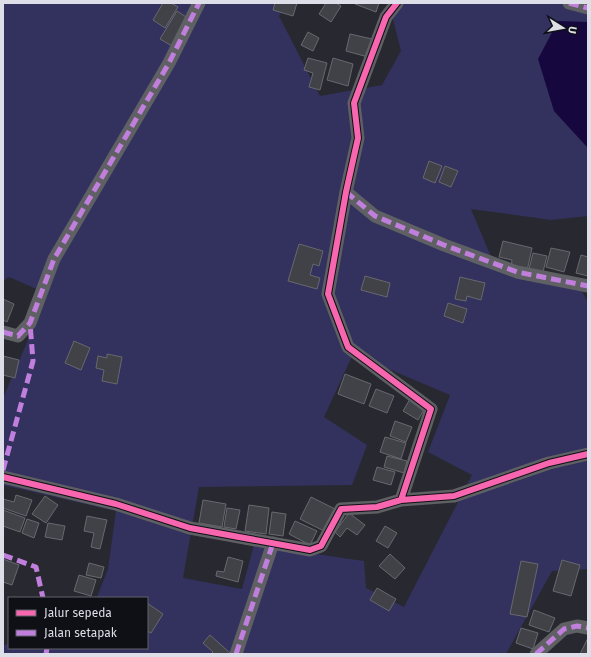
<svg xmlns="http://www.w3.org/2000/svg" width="591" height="657" font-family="'Fira Sans',sans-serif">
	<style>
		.green { fill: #33315e; fill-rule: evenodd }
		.water { fill: #16083f }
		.building { fill: #414248; stroke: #68686f }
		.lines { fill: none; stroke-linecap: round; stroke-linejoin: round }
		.minor { stroke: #5f6063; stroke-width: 13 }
		.quiet { stroke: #c07fdc; stroke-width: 5; stroke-dasharray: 10 5; stroke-linecap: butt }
		.cycleway-casing { stroke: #0f0f16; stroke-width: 8 }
		.cycleway { stroke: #f766af; stroke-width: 6 }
	</style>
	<rect width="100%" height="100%" fill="#282930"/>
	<!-- green -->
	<path class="green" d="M 3,3 L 288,3 L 279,16 L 320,96 L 382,85 L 401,51 L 389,3 L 588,3 L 588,22 L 558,22 L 554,111 L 588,148 L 588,216 L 551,220 L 471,209 L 494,264 L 575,277 L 588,303 L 588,569 L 552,571 L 506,654 L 3,654 L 3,646 L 9,643 L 9,648 L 147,648 L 147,598 L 95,598 L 97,597 L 108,569 L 116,511 L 3,485 L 3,398 L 48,294 L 9,277 L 3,281 ZM 353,354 L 450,395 L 428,452 L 472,475 L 404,607 L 366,588 L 364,561 L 254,545 L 242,589 L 183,578 L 199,487 L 352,485 L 367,445 L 324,417 Z"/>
	<!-- water -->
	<path class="water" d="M 558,21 L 588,22 L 588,148 L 554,111 L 538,59 Z"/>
	<!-- building -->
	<path class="building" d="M 163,3 L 171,3 L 178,7 L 165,28 L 153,20 Z
		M 275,3 L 297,3 L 293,16 L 273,10 Z
		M 326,3 L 336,3 L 341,6 L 331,22 L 319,14 Z
		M 355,3 L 379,3 L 376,12 L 355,4 Z
		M 177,11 L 189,19 L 172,46 L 160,39 Z
		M 308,32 L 319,38 L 313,51 L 301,45 Z
		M 350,34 L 372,39 L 368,57 L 346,51 Z
		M 308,58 L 327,63 L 320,90 L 309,87 L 313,73 L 304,70 Z
		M 333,58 L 353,64 L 348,86 L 327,80 Z
		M 429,161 L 442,166 L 435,183 L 423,178 Z
		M 445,166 L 458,171 L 451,187 L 439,182 Z
		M 503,241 L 532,248 L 527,271 L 511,267 L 512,260 L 499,257 Z
		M 299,244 L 323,251 L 319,266 L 313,264 L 310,275 L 320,278 L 317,289 L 288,281 Z
		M 551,248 L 570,252 L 564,272 L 546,267 Z
		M 533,253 L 547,256 L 543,272 L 529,269 Z
		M 581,255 L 588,257 L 588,276 L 576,273 Z
		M 365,276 L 390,283 L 387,297 L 361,290 Z
		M 460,277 L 485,283 L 481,300 L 467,296 L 466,301 L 455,299 Z
		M 3,299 L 14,304 L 7,322 L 3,320 Z
		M 448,303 L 467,309 L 463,323 L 444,316 Z
		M 74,341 L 90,348 L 81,370 L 65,363 Z
		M 107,354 L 122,357 L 117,384 L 102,381 L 104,370 L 96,368 L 98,356 L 107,358 Z
		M 3,356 L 19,360 L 15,378 L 3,375 Z
		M 345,374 L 371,384 L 364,404 L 338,394 Z
		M 376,389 L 394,396 L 387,413 L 369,406 Z
		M 410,399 L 425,408 L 418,420 L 403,411 Z
		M 395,421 L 412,427 L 406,442 L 390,436 Z
		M 385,437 L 406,443 L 401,459 L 380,452 Z
		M 387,456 L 407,461 L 404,473 L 384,467 Z
		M 377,467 L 395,472 L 391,485 L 373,480 Z
		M 16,495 L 32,500 L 26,516 L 3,508 L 3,499 L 14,502 Z
		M 45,496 L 58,505 L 46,523 L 32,514 Z
		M 311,497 L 335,509 L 324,531 L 300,519 Z
		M 203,500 L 226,504 L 222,527 L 199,523 Z
		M 249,505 L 269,508 L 266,534 L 245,531 Z
		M 227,508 L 240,510 L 236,529 L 224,527 Z
		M 3,510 L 25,518 L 20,532 L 3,526 Z
		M 272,512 L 286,514 L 283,536 L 269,534 Z
		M 349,513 L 365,525 L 357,535 L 347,528 L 340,537 L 335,532 Z
		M 87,516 L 107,520 L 100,549 L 91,547 L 94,533 L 84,531 Z
		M 27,519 L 39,523 L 34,538 L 22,533 Z
		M 295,521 L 317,531 L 310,545 L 289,534 Z
		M 48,523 L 65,526 L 62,540 L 45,537 Z
		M 385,526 L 397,533 L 388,548 L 376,541 Z
		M 390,554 L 405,568 L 395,579 L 379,566 Z
		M 228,557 L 243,561 L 238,582 L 216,576 L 217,571 L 224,572 Z
		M 3,559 L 19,565 L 12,585 L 3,582 Z
		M 562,560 L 580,565 L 571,596 L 553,591 Z
		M 521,561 L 538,564 L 527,617 L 510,614 Z
		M 89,563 L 104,567 L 101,578 L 86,575 Z
		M 79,575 L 96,580 L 91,596 L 74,591 Z
		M 377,588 L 396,599 L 389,611 L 370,600 Z
		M 147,603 L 163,614 L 151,633 L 147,631 Z
		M 534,610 L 555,618 L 549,632 L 529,625 Z
		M 521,628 L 538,633 L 533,649 L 516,643 Z
		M 210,635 L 230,653 L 229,654 L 211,654 L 213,652 L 203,643 Z
		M 588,638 L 588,654 L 580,654 Z"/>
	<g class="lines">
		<!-- minor -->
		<path class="minor" d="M 397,3 L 386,17 L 354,103 L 358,138 L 346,192 L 328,294 L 348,347 L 431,409 L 401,500
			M 569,3 L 588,8
			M 346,192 L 375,216 L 444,245 L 517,272 L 588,286
			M 3,332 L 18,336 L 30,323 L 54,259 L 169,63 L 199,3
			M 3,477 L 116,504 L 190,528 L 310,550 L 321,546 L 341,509 L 377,507 L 401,500 L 454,496 L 549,463 L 588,454
			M 236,654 L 273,543
			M 536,654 L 564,629 L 577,626 L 588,628"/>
		<!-- quiet -->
		<path class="quiet" d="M 569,3 L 588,8
			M 346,192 L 375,216 L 444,245 L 517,272 L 588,286
			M 3,332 L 18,336 L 30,323 L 54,259 L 169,63 L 199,3
			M 3,470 L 33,361 L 30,323
			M 3,555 L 36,567 L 43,598
			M 46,654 L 47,648
			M 236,654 L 273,543
			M 536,654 L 564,629 L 577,626 L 588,628"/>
		<!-- cycleway casing -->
		<g class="cycleway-casing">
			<path id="cycleway" d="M 397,3 L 386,17 L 354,103 L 358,138 L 346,192 L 328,294 L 348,347 L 431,409 L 401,500
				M 3,477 L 116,504 L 190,528 L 310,550 L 321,546 L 341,509 L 377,507 L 401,500 L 454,496 L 549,463 L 588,454"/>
		</g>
		<!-- cycleway -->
		<use href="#cycleway" class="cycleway"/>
	</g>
	<!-- border -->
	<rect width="591" height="657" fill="none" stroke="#dedee8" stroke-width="8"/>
	<!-- legend -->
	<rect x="8" y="597" width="140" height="52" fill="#0f0f16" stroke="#62626a"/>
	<rect x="16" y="610" width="20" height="6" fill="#f766af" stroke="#62626a"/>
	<text x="44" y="617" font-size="12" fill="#dedee8">Jalur sepeda</text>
	<rect x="16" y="630" width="20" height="6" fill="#c07fdc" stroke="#62626a"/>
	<text x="44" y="637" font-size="12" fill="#dedee8">Jalan setapak</text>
	<!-- north arrow -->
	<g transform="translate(563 28) rotate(101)" stroke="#0f0f16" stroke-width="3" paint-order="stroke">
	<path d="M0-3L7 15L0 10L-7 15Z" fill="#dedee8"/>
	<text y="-6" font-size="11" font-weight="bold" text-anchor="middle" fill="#dedee8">U</text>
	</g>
</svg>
